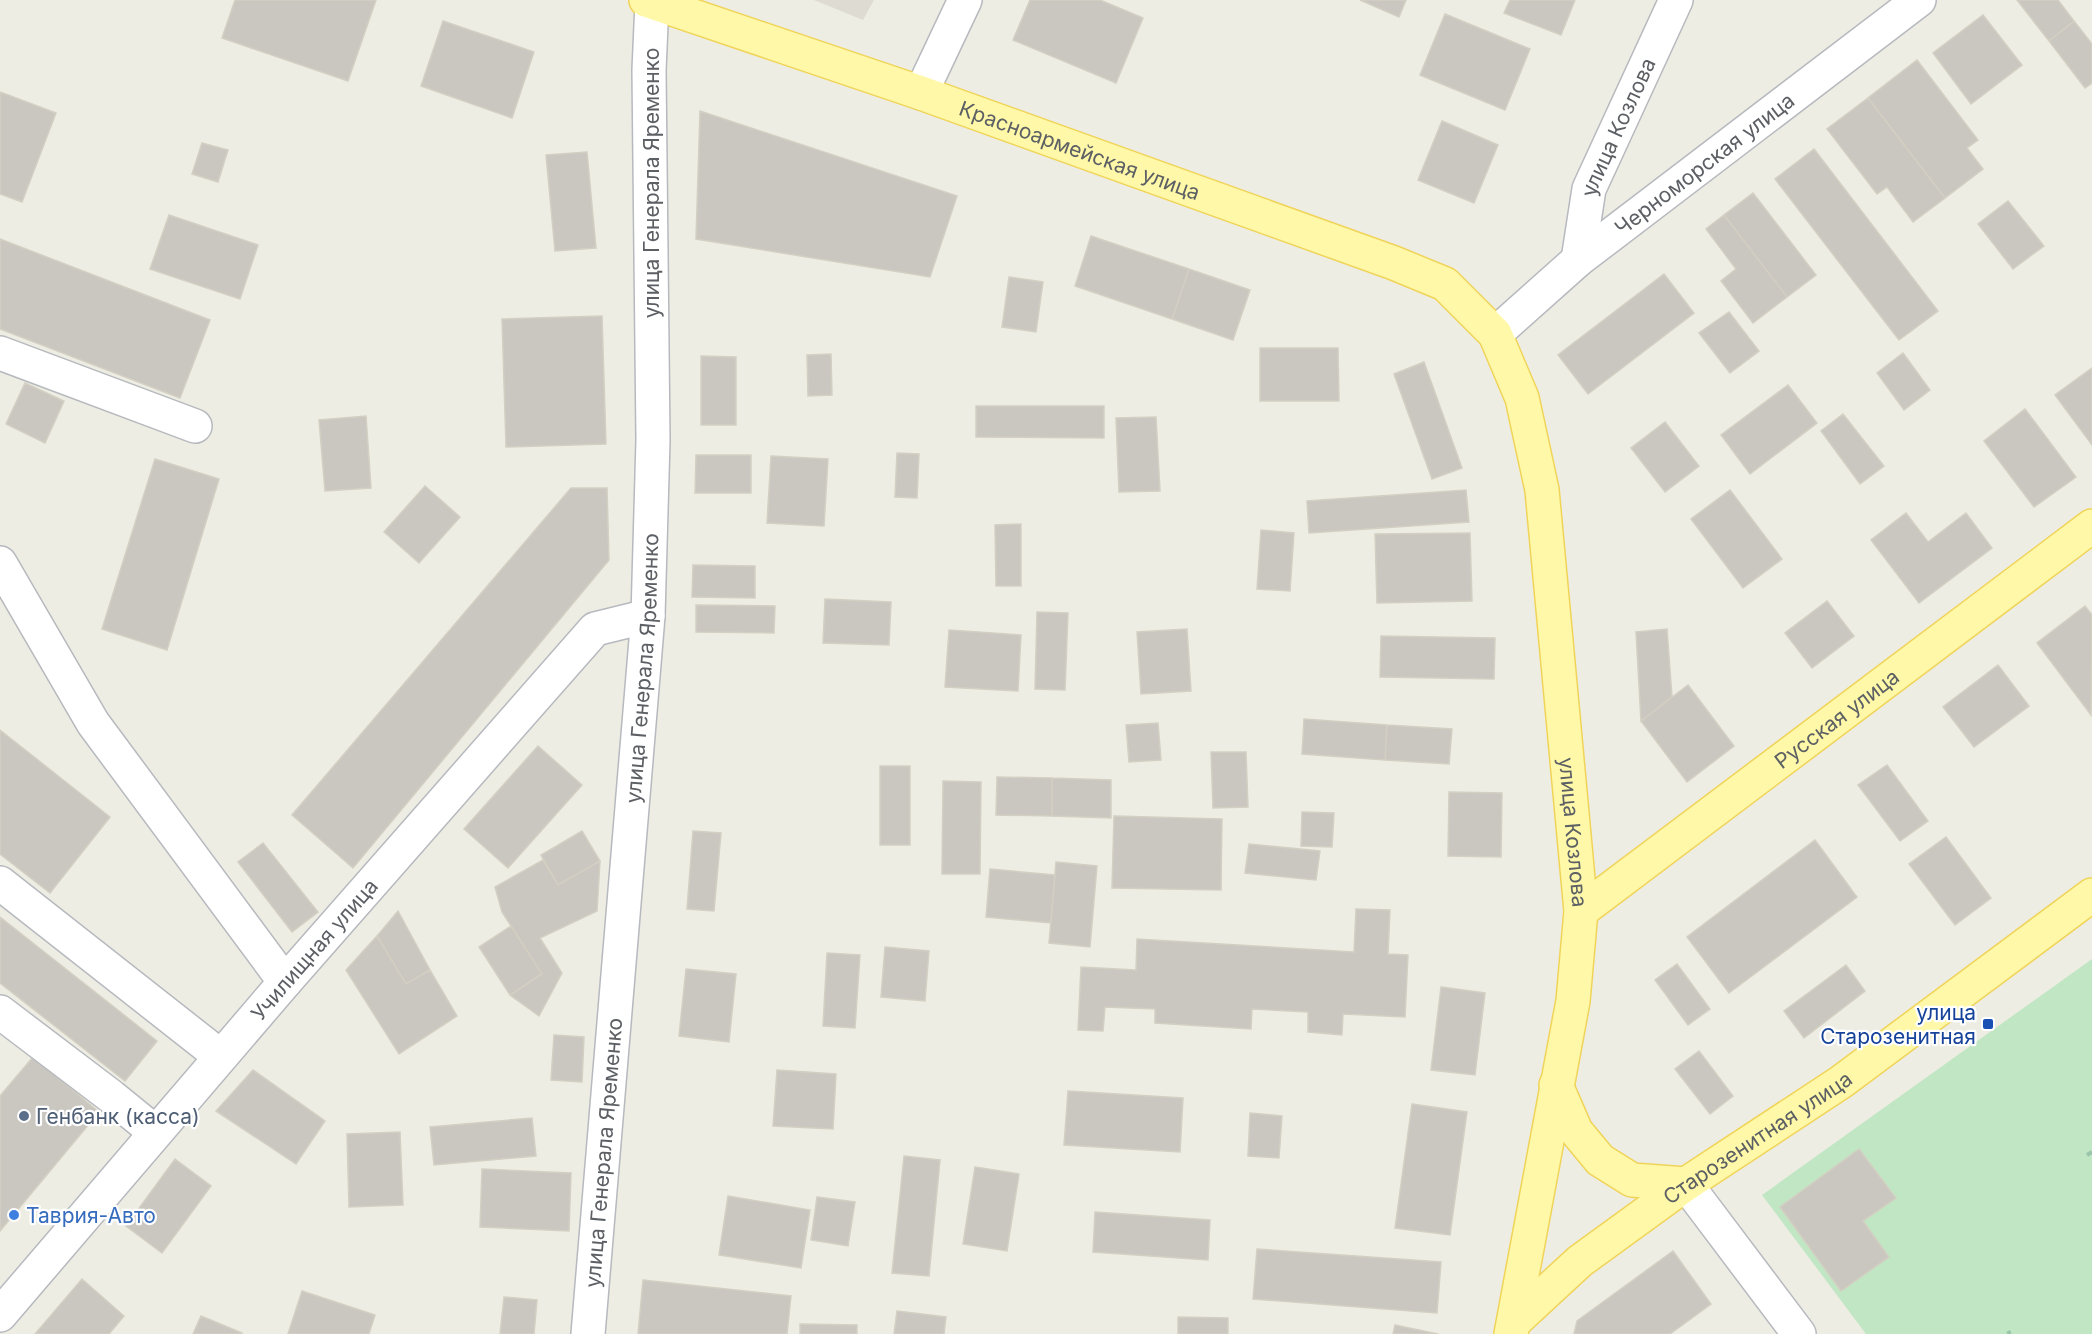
<svg xmlns="http://www.w3.org/2000/svg" width="2092" height="1334" font-family="Inter,sans-serif">
	<style>
		.education { fill: #dedcd2 }
		.green { fill: #c0e6c3 }
		.building { fill: #cac7c1; stroke: #d3cfc2; stroke-width: 1.5 }
		.lines { fill: none; stroke-linecap: round; stroke-linejoin: round }
		.minor-casing { stroke: #b6b9be; stroke-width: 36 }
		.major-casing { stroke: #f0d45a; stroke-width: 36 }
		.path { stroke: #99c6ab; stroke-width: 4; stroke-dasharray: 6 3; stroke-linecap: butt }
		.minor { stroke: #fff; stroke-width: 33 }
		.major { stroke: #fef8a8; stroke-width: 33 }
		.transit-dot { fill: #1a4fb4; stroke: #fff; stroke-width: 2 }
		.service-dot { fill: #5c6f8a; stroke: #fff; stroke-width: 2 }
		.shop-dot { fill: #3f7fe0; stroke: #fff; stroke-width: 2 }
		.labels { text-anchor: middle; dominant-baseline: central; stroke-width: 4.5; stroke-linejoin: round; paint-order: stroke }
		.street-label { font-size: 21px; fill: #5c5f64; stroke: #fff }
		.transit-label { font-size: 21px; fill: #164399; stroke: #fff; text-anchor: end }
		.service-label { font-size: 21px; fill: #4e5e75; stroke: #fff; text-anchor: start }
		.shop-label { font-size: 21px; fill: #366cbe; stroke: #fff; text-anchor: start }
	</style>
	<rect width="100%" height="100%" fill="#eeede4"/>
	<!-- education -->
	<path class="education" d="M 814,0 L 874,0 L 863,20 Z"/>
	<!-- green -->
	<path class="green" d="M 2092,959 L 2092,1334 L 1866,1334 L 1762,1195 Z"/>
	<!-- building -->
	<path class="building" d="M 235,0 L 376,0 L 348,81 L 222,38 Z
		M 1030,0 L 1100,0 L 1143,18 L 1116,83 L 1013,40 Z
		M 1360,0 L 1406,0 L 1399,17 Z
		M 1510,0 L 1575,0 L 1561,35 L 1504,13 Z
		M 2017,0 L 2058,0 L 2074,21 L 2049,41 Z
		M 1445,14 L 1530,49 L 1505,110 L 1420,75 Z
		M 1983,15 L 2022,65 L 1971,104 L 1933,53 Z
		M 443,21 L 534,52 L 512,118 L 421,86 Z
		M 2074,21 L 2092,44 L 2092,83 L 2085,88 L 2049,41 Z
		M 1917,60 L 1978,140 L 1967,148 L 1983,169 L 1945,198 L 1868,98 Z
		M 0,92 L 56,113 L 22,202 L 0,194 Z
		M 1868,98 L 1945,198 L 1913,222 L 1887,187 L 1877,194 L 1827,129 Z
		M 700,111 L 957,196 L 930,277 L 696,239 Z
		M 1442,121 L 1498,145 L 1474,203 L 1418,180 Z
		M 202,143 L 228,150 L 218,182 L 192,174 Z
		M 1814,149 L 1938,311 L 1899,340 L 1775,179 Z
		M 587,152 L 596,248 L 555,251 L 546,155 Z
		M 1753,193 L 1816,275 L 1787,297 L 1724,215 Z
		M 2008,201 L 2044,246 L 2013,269 L 1978,224 Z
		M 169,215 L 258,245 L 240,299 L 150,269 Z
		M 1724,215 L 1787,297 L 1753,323 L 1721,281 L 1736,269 L 1706,229 Z
		M 1091,236 L 1189,269 L 1172,319 L 1075,286 Z
		M 0,239 L 210,320 L 180,398 L 0,329 Z
		M 1189,269 L 1250,290 L 1233,340 L 1172,319 Z
		M 1664,274 L 1694,313 L 1588,394 L 1558,355 Z
		M 1009,277 L 1043,282 L 1036,332 L 1002,327 Z
		M 1729,312 L 1759,351 L 1730,373 L 1699,333 Z
		M 602,316 L 606,444 L 506,447 L 502,319 Z
		M 1260,348 L 1338,348 L 1339,401 L 1260,401 Z
		M 1903,353 L 1930,390 L 1904,410 L 1877,373 Z
		M 831,354 L 832,395 L 808,396 L 807,355 Z
		M 701,356 L 736,357 L 736,425 L 701,425 Z
		M 1424,362 L 1462,468 L 1432,479 L 1394,374 Z
		M 2092,368 L 2092,445 L 2055,395 Z
		M 25,383 L 64,401 L 45,443 L 6,424 Z
		M 1788,385 L 1817,423 L 1750,474 L 1721,435 Z
		M 976,406 L 1104,406 L 1104,438 L 976,437 Z
		M 2025,409 L 2076,477 L 2034,507 L 1984,441 Z
		M 1843,414 L 1884,466 L 1860,484 L 1821,431 Z
		M 366,416 L 371,488 L 325,491 L 319,420 Z
		M 1156,417 L 1160,491 L 1119,492 L 1116,418 Z
		M 1665,422 L 1699,466 L 1665,492 L 1631,448 Z
		M 897,453 L 919,454 L 917,498 L 895,497 Z
		M 696,455 L 751,455 L 751,493 L 695,493 Z
		M 771,456 L 828,459 L 824,526 L 767,523 Z
		M 155,459 L 219,479 L 167,650 L 102,629 Z
		M 425,486 L 460,517 L 419,563 L 384,532 Z
		M 571,488 L 607,488 L 609,560 L 353,868 L 292,815 Z
		M 1466,490 L 1469,522 L 1309,533 L 1307,501 Z
		M 1730,490 L 1782,559 L 1743,588 L 1691,519 Z
		M 1906,513 L 1928,542 L 1966,513 L 1992,548 L 1919,603 L 1871,540 Z
		M 1021,524 L 1021,586 L 996,586 L 995,525 Z
		M 1261,530 L 1294,533 L 1290,591 L 1257,589 Z
		M 1470,533 L 1472,601 L 1377,603 L 1375,534 Z
		M 693,565 L 755,566 L 755,598 L 692,597 Z
		M 825,599 L 891,602 L 889,645 L 823,643 Z
		M 1827,601 L 1854,636 L 1812,668 L 1785,633 Z
		M 696,605 L 775,606 L 774,633 L 696,632 Z
		M 2085,606 L 2092,615 L 2091,715 L 2037,643 Z
		M 1037,612 L 1068,613 L 1065,690 L 1035,689 Z
		M 1187,629 L 1191,691 L 1141,694 L 1137,632 Z
		M 1667,629 L 1672,697 L 1641,721 L 1636,632 Z
		M 949,630 L 1021,635 L 1018,691 L 945,687 Z
		M 1381,636 L 1495,638 L 1494,679 L 1380,677 Z
		M 1998,665 L 2029,706 L 1974,747 L 1943,707 Z
		M 1688,685 L 1734,746 L 1687,782 L 1641,721 Z
		M 1304,719 L 1387,725 L 1385,760 L 1302,754 Z
		M 1158,723 L 1161,760 L 1129,762 L 1126,725 Z
		M 1387,725 L 1452,729 L 1449,764 L 1385,760 Z
		M 0,730 L 110,817 L 50,893 L 0,854 Z
		M 538,746 L 582,785 L 508,868 L 464,829 Z
		M 1211,752 L 1246,752 L 1248,807 L 1213,808 Z
		M 1887,765 L 1928,821 L 1900,841 L 1858,785 Z
		M 880,766 L 910,766 L 910,845 L 880,845 Z
		M 997,777 L 1052,778 L 1052,816 L 996,815 Z
		M 1052,778 L 1111,780 L 1111,818 L 1052,816 Z
		M 943,781 L 981,782 L 980,874 L 942,874 Z
		M 1449,792 L 1502,793 L 1501,857 L 1448,856 Z
		M 1302,812 L 1334,813 L 1332,847 L 1301,846 Z
		M 1114,816 L 1222,819 L 1221,890 L 1112,888 Z
		M 582,831 L 600,861 L 558,885 L 541,855 Z
		M 693,831 L 721,833 L 714,911 L 687,909 Z
		M 1946,837 L 1991,898 L 1955,925 L 1909,864 Z
		M 1815,840 L 1857,897 L 1729,993 L 1687,937 Z
		M 263,843 L 318,912 L 292,932 L 238,862 Z
		M 1249,844 L 1320,851 L 1316,880 L 1245,873 Z
		M 543,860 L 558,885 L 600,861 L 597,911 L 540,938 L 562,973 L 539,1016 L 510,995 L 542,974 L 502,912 L 495,887 Z
		M 1056,862 L 1097,866 L 1090,947 L 1049,943 Z
		M 990,869 L 1055,875 L 1051,923 L 986,917 Z
		M 1356,909 L 1390,910 L 1388,954 L 1408,955 L 1405,1017 L 1343,1014 L 1342,1035 L 1308,1032 L 1308,1012 L 1252,1009 L 1251,1029 L 1155,1023 L 1155,1009 L 1105,1007 L 1103,1031 L 1078,1030 L 1081,967 L 1136,970 L 1137,939 L 1354,952 Z
		M 398,911 L 430,970 L 406,984 L 377,936 Z
		M 0,917 L 157,1041 L 125,1081 L 0,983 Z
		M 511,926 L 542,974 L 510,995 L 479,947 Z
		M 377,936 L 406,984 L 430,970 L 457,1016 L 399,1054 L 346,970 Z
		M 885,947 L 929,951 L 925,1001 L 881,997 Z
		M 827,953 L 860,955 L 855,1028 L 823,1026 Z
		M 1677,964 L 1710,1009 L 1688,1025 L 1655,980 Z
		M 1846,965 L 1865,991 L 1804,1038 L 1784,1011 Z
		M 686,969 L 736,974 L 729,1042 L 679,1036 Z
		M 1441,987 L 1485,993 L 1475,1075 L 1431,1070 Z
		M 554,1035 L 584,1037 L 582,1082 L 551,1080 Z
		M 1699,1051 L 1733,1096 L 1710,1114 L 1675,1069 Z
		M 33,1057 L 99,1112 L 0,1231 L 0,1096 Z
		M 253,1070 L 325,1121 L 296,1164 L 216,1111 Z
		M 777,1070 L 836,1074 L 833,1129 L 773,1126 Z
		M 1068,1091 L 1183,1098 L 1180,1152 L 1064,1145 Z
		M 1412,1104 L 1467,1112 L 1450,1235 L 1395,1228 Z
		M 1250,1113 L 1282,1116 L 1279,1158 L 1248,1156 Z
		M 532,1118 L 536,1156 L 434,1165 L 430,1127 Z
		M 400,1132 L 403,1205 L 349,1207 L 347,1134 Z
		M 1859,1149 L 1896,1198 L 1863,1221 L 1889,1257 L 1841,1291 L 1780,1207 Z
		M 904,1156 L 940,1160 L 929,1276 L 892,1273 Z
		M 175,1159 L 211,1186 L 162,1253 L 126,1226 Z
		M 975,1167 L 1019,1174 L 1007,1251 L 963,1244 Z
		M 482,1169 L 571,1173 L 569,1231 L 480,1227 Z
		M 728,1196 L 810,1210 L 801,1268 L 719,1255 Z
		M 817,1197 L 855,1202 L 848,1246 L 811,1240 Z
		M 1095,1212 L 1210,1220 L 1208,1260 L 1093,1252 Z
		M 1257,1249 L 1441,1262 L 1437,1313 L 1253,1299 Z
		M 1673,1251 L 1711,1304 L 1670,1334 L 1574,1334 L 1577,1321 Z
		M 82,1279 L 124,1316 L 109,1334 L 35,1334 Z
		M 643,1280 L 791,1296 L 787,1334 L 638,1334 Z
		M 302,1291 L 375,1315 L 369,1334 L 288,1334 Z
		M 504,1297 L 537,1300 L 534,1334 L 500,1334 Z
		M 897,1311 L 946,1317 L 944,1334 L 894,1334 Z
		M 201,1316 L 242,1333 L 242,1334 L 193,1334 Z
		M 1178,1317 L 1228,1318 L 1228,1334 L 1178,1334 Z
		M 800,1324 L 857,1325 L 857,1334 L 800,1334 Z
		M 1395,1325 L 1438,1334 L 1393,1334 Z"/>
	<g class="lines">
		<!-- minor casing -->
		<g class="minor-casing">
			<g id="minor">
				<path d="M 921,93 L 965,0"/>
				<path id="s1" d="M 1578,260 L 1589,189 L 1676,0"/>
				<path id="s2" d="M 1495,334 L 1578,260 L 1919,0"/>
				<path d="M 0,353 L 195,426"/>
				<path d="M 0,563 L 93,723 L 285,982"/>
				<path d="M 0,883 L 220,1056"/>
				<path d="M 0,1012 L 112,1097 L 155,1132"/>
				<path d="M 1686,1184 L 1799,1334"/>
				<path id="s3" d="M 0,1315 L 285,982 L 595,629 L 648,616"/>
				<path id="s4" d="M 588,1334 L 648,616 L 653,440 L 649,70 L 652,2"/>
			</g>
		</g>
		<!-- major casing -->
		<g class="major-casing">
			<g id="major">
				<path id="s5" d="M 646,0 L 921,93 L 1394,263 L 1445,284 L 1495,334 L 1522,398 L 1542,490 L 1581,911 L 1573,1001 L 1511,1334"/>
				<path id="s6" d="M 1581,911 L 2092,526"/>
				<path d="M 1556,1085 L 1576,1131 L 1600,1160 L 1632,1180 L 1686,1184"/>
				<path id="s7" d="M 1514,1322 L 1580,1261 L 1686,1184 L 1841,1082 L 2092,895"/>
			</g>
		</g>
		<!-- path -->
		<path class="path" d="M 2087,1155 L 2092,1152
			M 2008,1331 L 2010,1334"/>
		<!-- minor -->
		<use href="#minor" class="minor"/>
		<!-- major -->
		<use href="#major" class="major"/>
	</g>
	<!-- markers -->
	<rect class="transit-dot" x="1982" y="1018" width="12" height="12" rx="3"/>
	<circle class="service-dot" cx="24" cy="1116" r="6"/>
	<circle class="shop-dot" cx="14" cy="1215" r="6"/>
	<g class="labels">
		<!-- street labels -->
		<g class="street-label">
			<text stroke="none"><textPath href="#s1" startOffset="140">улица Козлова</textPath></text>
			<text stroke="none"><textPath href="#s5" startOffset="459">Красноармейская улица</textPath></text>
			<text stroke="none"><textPath href="#s2" startOffset="270">Черноморская улица</textPath></text>
			<text transform="translate(651 183) rotate(-90)">улица Генерала Яременко</text>
			<text stroke="none"><textPath href="#s4" startOffset="668">улица Генерала Яременко</textPath></text>
			<text stroke="none"><textPath href="#s6" startOffset="320">Русская улица</textPath></text>
			<text stroke="none"><textPath href="#s5" startOffset="1426">улица Козлова</textPath></text>
			<text stroke="none"><textPath href="#s3" startOffset="482">Училищная улица</textPath></text>
			<text stroke="none"><textPath href="#s7" startOffset="306">Старозенитная улица</textPath></text>
			<text stroke="none"><textPath href="#s4" startOffset="182">улица Генерала Яременко</textPath></text>
		</g>
		<!-- transit labels -->
		<g class="transit-label">
			<text x="1976" y="1012">улица<tspan x="1976" dy="24">Старозенитная</tspan></text>
		</g>
		<!-- service labels -->
		<g class="service-label">
			<text x="36" y="1116">Генбанк (касса)</text>
		</g>
		<!-- shop labels -->
		<g class="shop-label">
			<text x="26" y="1215">Таврия-Авто</text>
		</g>
	</g>
</svg>
